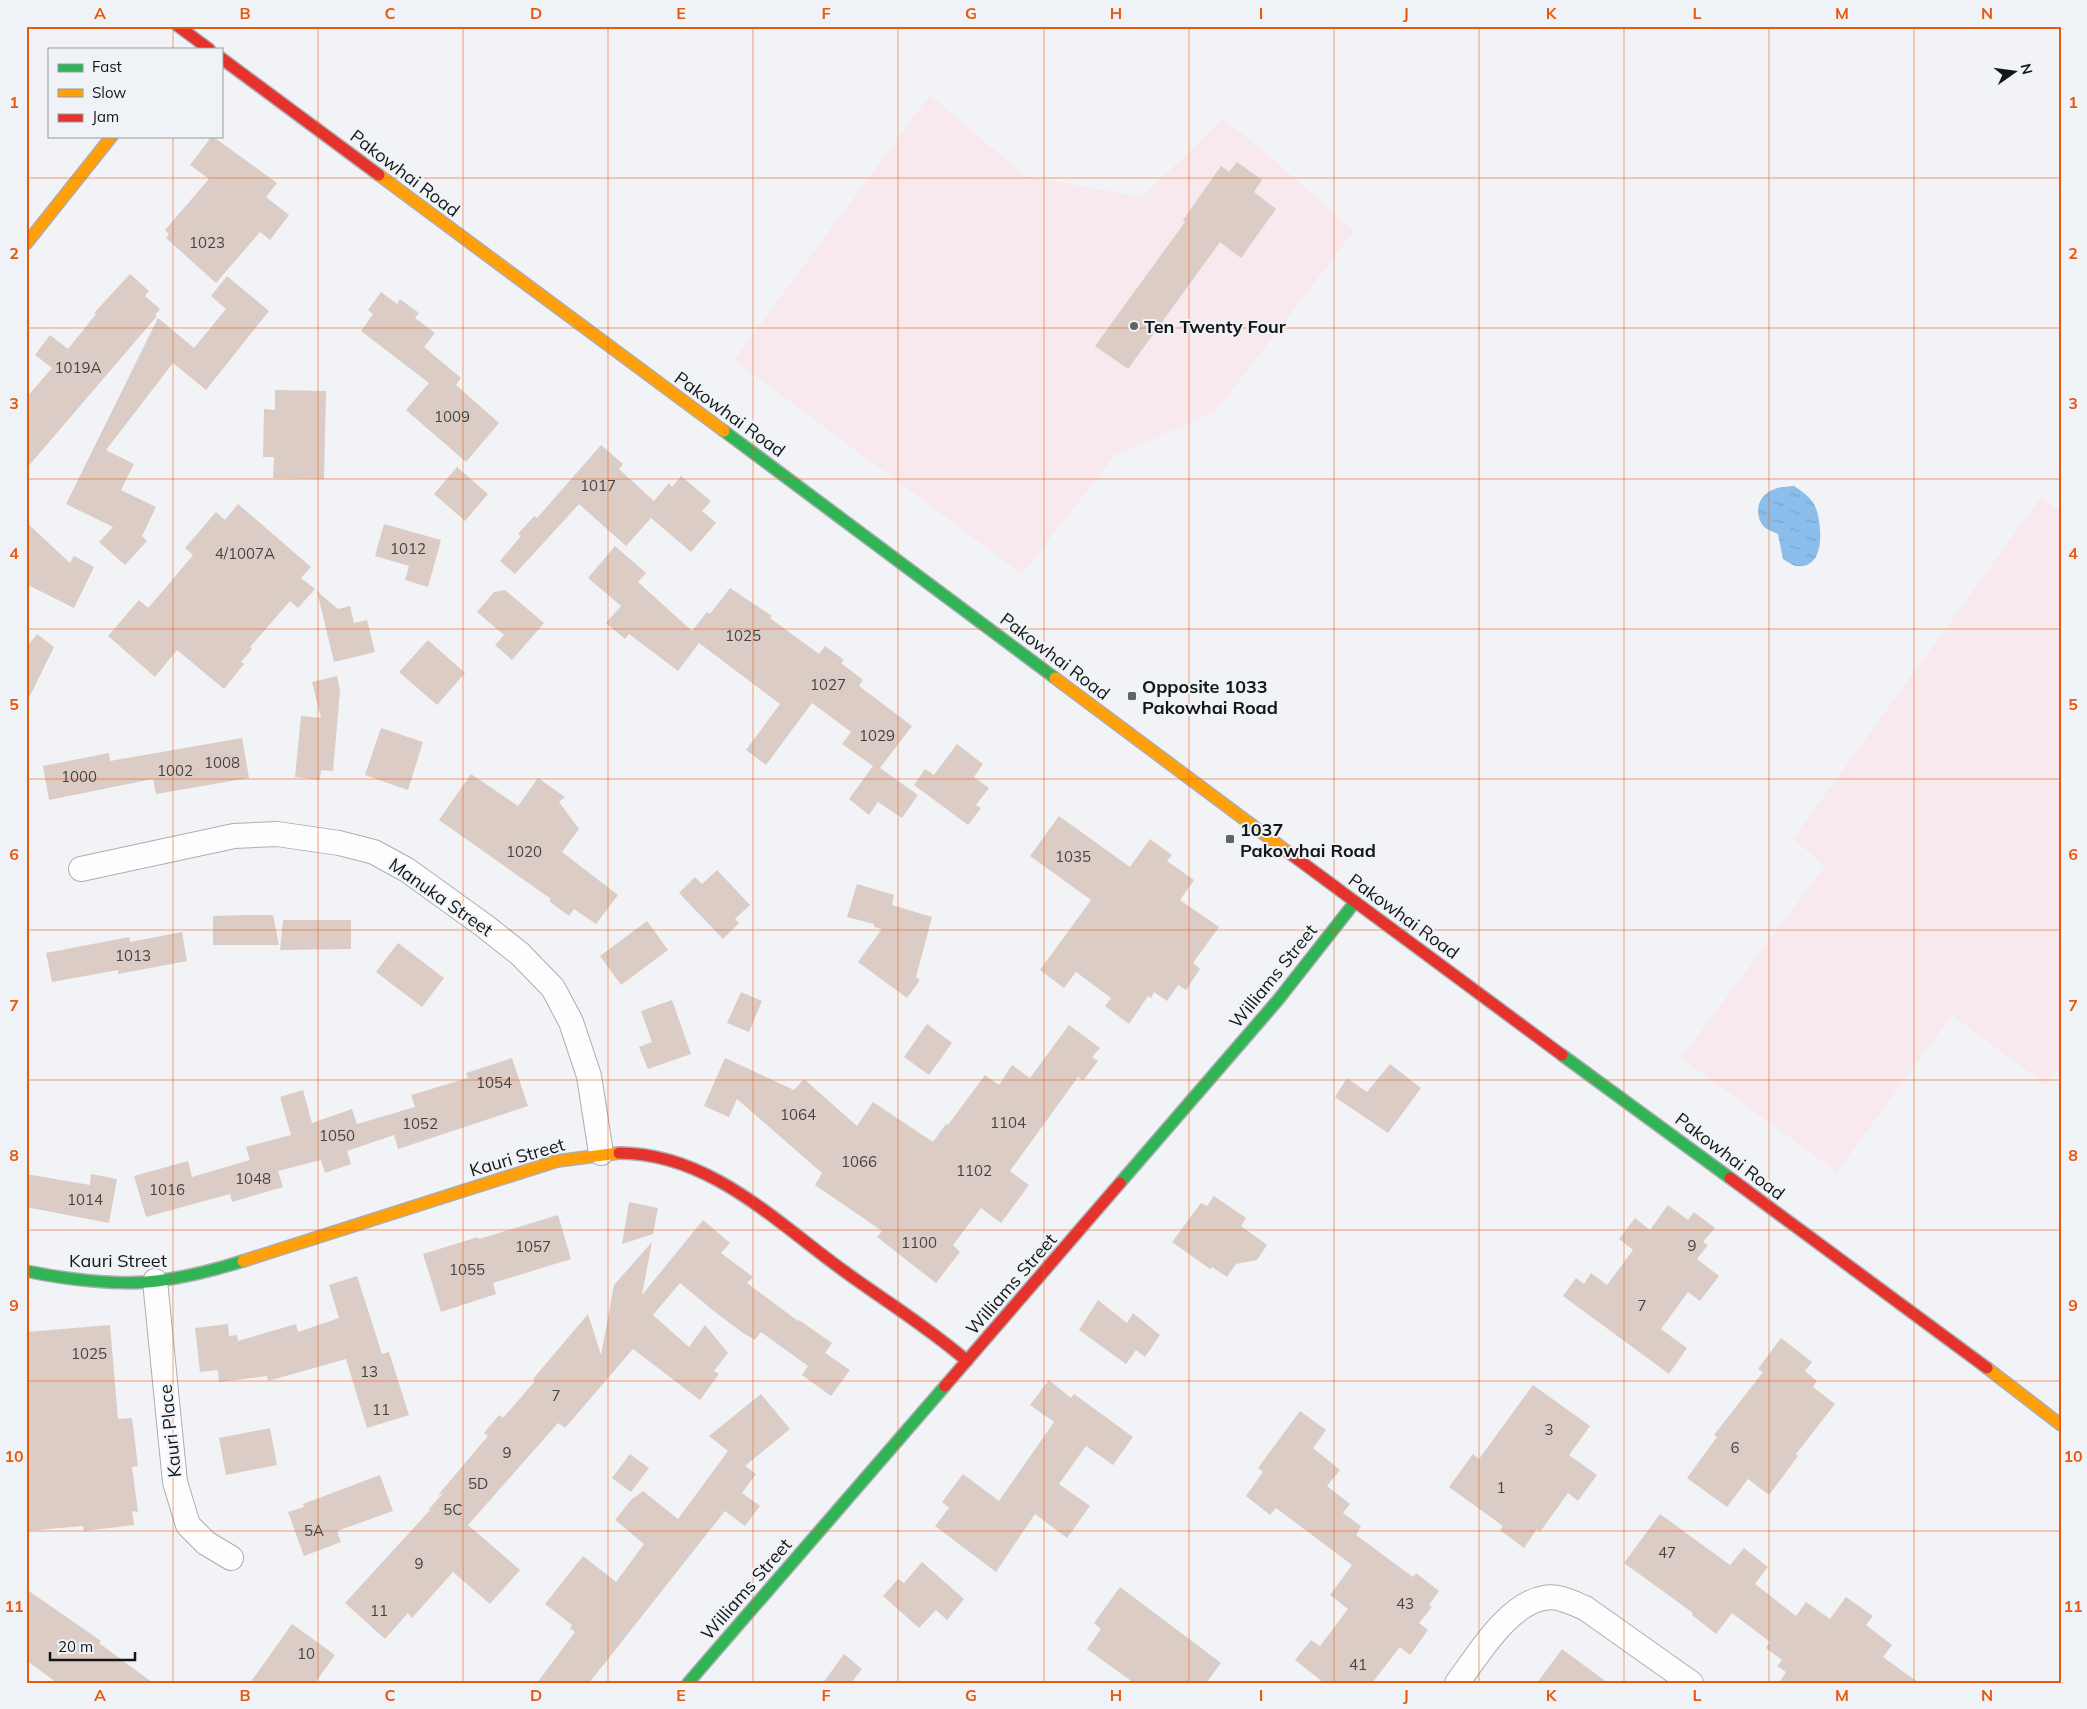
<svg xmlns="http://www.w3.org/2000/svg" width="2087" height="1709" font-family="Mulish,sans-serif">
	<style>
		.commercial { fill: #f7e9ee }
		.water { fill: url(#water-ripples) }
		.building { fill: #dcccc6 }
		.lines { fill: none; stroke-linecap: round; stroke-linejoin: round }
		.street-casing { stroke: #acaeb0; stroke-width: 26 }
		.fast-casing { stroke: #acaeb0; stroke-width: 14 }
		.slow-casing { stroke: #acaeb0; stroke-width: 14 }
		.jam-casing { stroke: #acaeb0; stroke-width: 14 }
		.street { stroke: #fdfdfe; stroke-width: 24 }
		.fast { stroke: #30b455; stroke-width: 11 }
		.slow { stroke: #ff9f0a; stroke-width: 11 }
		.jam { stroke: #e5322d; stroke-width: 11 }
		.grid { fill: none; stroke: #e8590c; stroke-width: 1; stroke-opacity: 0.55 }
		.poi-dot { fill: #616365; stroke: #eff3f8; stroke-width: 2 }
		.labels { text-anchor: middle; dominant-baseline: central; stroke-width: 4; stroke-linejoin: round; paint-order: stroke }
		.number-label { font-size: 15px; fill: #464443 }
		.street-label { font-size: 18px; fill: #141617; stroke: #eff3f8 }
		.poi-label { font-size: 18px; font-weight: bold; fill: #141617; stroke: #eff3f8; text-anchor: start }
		.neatline { fill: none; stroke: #e8590c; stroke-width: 2 }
		.grid-label { font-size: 16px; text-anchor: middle; font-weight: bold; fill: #e8590c }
	</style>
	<defs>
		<pattern id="water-ripples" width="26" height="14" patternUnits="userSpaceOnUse" patternTransform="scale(1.25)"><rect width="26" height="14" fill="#8bbeeb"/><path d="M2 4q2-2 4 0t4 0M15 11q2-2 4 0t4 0" fill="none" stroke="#77a3c9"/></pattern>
	</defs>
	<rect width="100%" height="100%" fill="#f1f3f6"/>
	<!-- commercial -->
	<path class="commercial" d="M 930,95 L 1025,176 L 1142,197 L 1223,119 L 1265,152 L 1354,231 L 1216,411 L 1114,456 L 1022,574 L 734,360 Z
		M 2041,497 L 2061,511 L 2061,1066 L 2046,1085 L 1952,1015 L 1837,1172 L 1681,1058 L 1825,866 L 1793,839 Z"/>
	<!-- water -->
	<path class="water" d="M 1794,486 C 1803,492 1812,498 1816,508 C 1822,526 1826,569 1797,566 C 1793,566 1787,561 1783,559 L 1778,534 C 1774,532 1770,531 1767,529 C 1756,522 1755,503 1765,495 C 1773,487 1784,487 1794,486 Z"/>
	<!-- building -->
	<path class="building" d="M 212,136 L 277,183 L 266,197 L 289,215 L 270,240 L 260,232 L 216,283 L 166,238 L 169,234 L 165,230 L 209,179 L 190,165 Z
		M 1237,162 L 1262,180 L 1254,192 L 1276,209 L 1241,258 L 1220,242 L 1128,369 L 1095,346 L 1185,222 L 1183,220 L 1221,166 L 1229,172 Z
		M 130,274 L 149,291 L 145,296 L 160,309 L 155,315 L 157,316 L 26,469 L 26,398 L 52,368 L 35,355 L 50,335 L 68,349 L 96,314 L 94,313 Z
		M 227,276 L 269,311 L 206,390 L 173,363 L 106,450 L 134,464 L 121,490 L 156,507 L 142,536 L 147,541 L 125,565 L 99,542 L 113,527 L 66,504 L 158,318 L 194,348 L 226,309 L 211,296 Z
		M 381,292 L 397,304 L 400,299 L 419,313 L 415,318 L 435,333 L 424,347 L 461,378 L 456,385 L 499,423 L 466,462 L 406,410 L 429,383 L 361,331 L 373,314 L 368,310 Z
		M 275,390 L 326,391 L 324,479 L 273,478 L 274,457 L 263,457 L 264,409 L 275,410 Z
		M 601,445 L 623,464 L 619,469 L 654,501 L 669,483 L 672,487 L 681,476 L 711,501 L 702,511 L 716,523 L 691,552 L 651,518 L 626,546 L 579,504 L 515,574 L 500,561 L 521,536 L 518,534 L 534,516 L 537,518 Z
		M 457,467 L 488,494 L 465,521 L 434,494 Z
		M 238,504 L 311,567 L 301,578 L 315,589 L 298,608 L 290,601 L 250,647 L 252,649 L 241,662 L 244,664 L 224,689 L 177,650 L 155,677 L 108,636 L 139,600 L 148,608 L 162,592 L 193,555 L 185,548 L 216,512 L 225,520 Z
		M 26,522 L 70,563 L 74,556 L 94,567 L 74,608 L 26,584 Z
		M 384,524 L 441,540 L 428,587 L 405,580 L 409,566 L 375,556 Z
		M 615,546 L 646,573 L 638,582 L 692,631 L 707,612 L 710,614 L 730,588 L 772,616 L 770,618 L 819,654 L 825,646 L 844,660 L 841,663 L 863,680 L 859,686 L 912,726 L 880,768 L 918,795 L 902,818 L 878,802 L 869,815 L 849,799 L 873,766 L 842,744 L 851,732 L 812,703 L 766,765 L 746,750 L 780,704 L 699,643 L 678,671 L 629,634 L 625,639 L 606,623 L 621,606 L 588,578 Z
		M 505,590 L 544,623 L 512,660 L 495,645 L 504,635 L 477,612 L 494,592 Z
		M 317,591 L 338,609 L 350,606 L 354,623 L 367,620 L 375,652 L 334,662 Z
		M 37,634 L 54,647 L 26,704 L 26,648 Z
		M 428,640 L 465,673 L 437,705 L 399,672 Z
		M 337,676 L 340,691 L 333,771 L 321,770 L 320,780 L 295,777 L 301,716 L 321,718 L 312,682 Z
		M 381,728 L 423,742 L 408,790 L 365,775 Z
		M 242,738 L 249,778 L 156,794 L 153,779 L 49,800 L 43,766 L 109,753 L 110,761 Z
		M 957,744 L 983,764 L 974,777 L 989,788 L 976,805 L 981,808 L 968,825 L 914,785 L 925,769 L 934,775 Z
		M 471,774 L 518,806 L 538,778 L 565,797 L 559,802 L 579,829 L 562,852 L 618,895 L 596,924 L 574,909 L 569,916 L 549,901 L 551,899 L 439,820 Z
		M 1059,816 L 1130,867 L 1150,839 L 1172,855 L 1167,861 L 1194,880 L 1180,900 L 1219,927 L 1193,963 L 1200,969 L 1186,990 L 1178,985 L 1167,1001 L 1154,992 L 1151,998 L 1148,996 L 1129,1024 L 1105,1006 L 1111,998 L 1076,972 L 1064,988 L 1040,970 L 1091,900 L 1030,856 Z
		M 717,870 L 750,905 L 735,919 L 739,923 L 723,939 L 679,893 L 695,877 L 702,884 Z
		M 857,884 L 894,895 L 892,905 L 932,917 L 916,977 L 920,980 L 907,998 L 858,962 L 882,929 L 874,927 L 874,924 L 847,917 Z
		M 247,915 L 273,915 L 279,945 L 213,945 L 213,916 Z
		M 283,920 L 351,920 L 351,949 L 280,950 Z
		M 647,921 L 668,950 L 621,985 L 600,956 Z
		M 182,932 L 187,961 L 118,974 L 118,970 L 52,982 L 46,953 L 129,937 L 130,942 Z
		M 398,943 L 444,978 L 422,1007 L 376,972 Z
		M 741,992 L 762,1001 L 749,1032 L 727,1023 Z
		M 672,1000 L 691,1054 L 648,1069 L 639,1047 L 652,1042 L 641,1011 Z
		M 927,1024 L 952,1043 L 929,1075 L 904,1057 Z
		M 1069,1025 L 1100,1048 L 1092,1057 L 1098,1061 L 1083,1081 L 1078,1077 L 1010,1171 L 1029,1185 L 1001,1223 L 981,1208 L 953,1245 L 960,1252 L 936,1283 L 877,1237 L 882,1231 L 815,1185 L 822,1173 L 737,1099 L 729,1117 L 704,1106 L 725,1058 L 794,1090 L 804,1079 L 857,1126 L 873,1102 L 933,1142 L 946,1124 L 948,1125 L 985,1075 L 999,1085 L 1012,1065 L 1030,1078 Z
		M 512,1058 L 528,1106 L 398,1149 L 394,1135 L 347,1151 L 351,1164 L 325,1173 L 321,1160 L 278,1171 L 283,1187 L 232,1202 L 230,1194 L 146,1217 L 134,1176 L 188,1161 L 192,1177 L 250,1160 L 246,1147 L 291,1135 L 280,1097 L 303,1090 L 312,1123 L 352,1109 L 357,1124 L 415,1107 L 411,1095 L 468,1078 L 466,1073 Z
		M 1390,1064 L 1421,1088 L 1388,1133 L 1335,1097 L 1347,1078 L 1367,1092 Z
		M 26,1174 L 90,1185 L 91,1174 L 117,1179 L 109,1223 L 26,1207 Z
		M 1214,1196 L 1246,1218 L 1241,1226 L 1267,1245 L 1257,1260 L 1236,1264 L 1227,1277 L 1212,1267 L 1210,1269 L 1172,1242 L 1201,1203 L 1207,1206 Z
		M 629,1202 L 658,1208 L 653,1234 L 622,1244 Z
		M 1668,1205 L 1688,1220 L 1694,1212 L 1715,1228 L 1703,1242 L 1708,1245 L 1697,1259 L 1719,1276 L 1700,1301 L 1688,1292 L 1661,1329 L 1687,1348 L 1669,1374 L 1563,1296 L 1576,1278 L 1584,1284 L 1591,1273 L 1607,1285 L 1633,1250 L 1619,1239 L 1635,1218 L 1650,1230 Z
		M 558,1215 L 571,1259 L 493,1283 L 496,1294 L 441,1312 L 423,1254 L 478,1237 L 479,1239 Z
		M 703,1220 L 730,1243 L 721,1253 L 753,1277 L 747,1283 L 798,1321 L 799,1320 L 832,1343 L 825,1353 L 850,1370 L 831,1396 L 802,1375 L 808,1366 L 761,1332 L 755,1340 L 743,1333 L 715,1312 L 680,1283 L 653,1315 L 689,1347 L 705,1325 L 728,1353 L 714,1371 L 719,1374 L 700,1400 L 633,1349 L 565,1428 L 558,1423 L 468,1525 L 520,1570 L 490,1604 L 453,1572 L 412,1618 L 408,1613 L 385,1639 L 345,1603 L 431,1509 L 428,1510 L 443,1493 L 438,1495 L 488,1436 L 484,1433 L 499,1415 L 503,1418 L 535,1381 L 533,1379 L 588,1314 L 601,1355 L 614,1285 L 652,1242 L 642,1295 Z
		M 357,1276 L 382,1354 L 389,1352 L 409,1415 L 367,1428 L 346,1359 L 268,1381 L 267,1376 L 219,1382 L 218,1370 L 200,1372 L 195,1328 L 228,1324 L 229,1336 L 237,1335 L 238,1341 L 296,1324 L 298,1332 L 339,1318 L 329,1285 Z
		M 1098,1300 L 1127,1323 L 1133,1313 L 1160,1335 L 1145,1357 L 1136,1350 L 1126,1364 L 1079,1330 Z
		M 110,1325 L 118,1419 L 132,1418 L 138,1466 L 132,1467 L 138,1512 L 132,1511 L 134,1525 L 84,1531 L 83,1526 L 26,1531 L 26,1332 Z
		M 1781,1338 L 1812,1362 L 1805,1371 L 1817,1381 L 1813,1387 L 1835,1404 L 1796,1454 L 1798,1456 L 1769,1495 L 1748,1479 L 1727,1507 L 1687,1478 L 1717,1437 L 1714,1435 L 1763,1372 L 1758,1369 Z
		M 1049,1380 L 1071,1398 L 1074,1394 L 1133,1437 L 1113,1465 L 1086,1446 L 1059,1484 L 1090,1506 L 1067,1538 L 1035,1514 L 996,1572 L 935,1526 L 949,1508 L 942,1502 L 963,1474 L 999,1501 L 1054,1422 L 1030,1405 Z
		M 1533,1385 L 1590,1426 L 1569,1455 L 1597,1475 L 1578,1501 L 1568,1493 L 1540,1532 L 1537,1529 L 1524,1548 L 1500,1530 L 1503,1526 L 1449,1487 L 1473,1454 L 1479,1459 Z
		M 761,1394 L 790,1429 L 745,1466 L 756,1474 L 742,1493 L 760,1506 L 745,1526 L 725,1511 L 589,1683 L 537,1683 L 575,1632 L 570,1628 L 572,1625 L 545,1604 L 583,1556 L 616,1582 L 644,1544 L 615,1520 L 631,1500 L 643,1491 L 678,1519 L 728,1451 L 709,1436 Z
		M 1300,1411 L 1326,1430 L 1313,1448 L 1340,1470 L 1327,1486 L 1350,1504 L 1343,1513 L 1361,1526 L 1356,1535 L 1413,1577 L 1416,1573 L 1439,1591 L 1429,1605 L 1432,1607 L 1419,1623 L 1428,1630 L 1410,1655 L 1400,1647 L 1372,1683 L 1324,1683 L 1295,1660 L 1311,1640 L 1320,1646 L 1348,1609 L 1330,1595 L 1352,1565 L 1276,1508 L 1270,1515 L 1246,1496 L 1263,1472 L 1258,1468 Z
		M 270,1428 L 277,1465 L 226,1475 L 219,1438 Z
		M 630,1454 L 649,1468 L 631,1492 L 612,1478 Z
		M 380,1475 L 393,1511 L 337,1531 L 341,1542 L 304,1556 L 288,1512 L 304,1507 L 303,1504 Z
		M 1660,1514 L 1730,1565 L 1744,1548 L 1768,1567 L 1755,1584 L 1796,1616 L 1806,1602 L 1830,1619 L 1846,1597 L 1873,1616 L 1866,1625 L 1892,1645 L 1883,1657 L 1919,1683 L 1779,1683 L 1786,1672 L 1777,1666 L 1782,1660 L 1766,1648 L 1770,1642 L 1732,1613 L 1716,1634 L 1692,1615 L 1693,1613 L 1624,1563 Z
		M 922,1562 L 964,1599 L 947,1620 L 936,1610 L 919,1628 L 883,1596 L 898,1579 L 904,1583 Z
		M 1120,1587 L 1221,1663 L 1206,1683 L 1134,1683 L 1087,1649 L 1101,1629 L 1094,1623 Z
		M 26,1589 L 101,1641 L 99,1643 L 153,1683 L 57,1683 L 26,1660 Z
		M 292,1624 L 335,1655 L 315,1683 L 250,1683 Z
		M 1562,1649 L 1608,1683 L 1537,1683 Z
		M 844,1654 L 862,1669 L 851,1683 L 823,1683 Z"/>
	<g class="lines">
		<!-- street casing -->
		<g class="street-casing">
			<path id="street" d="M 81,869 L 234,836 L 277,834 L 339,843 L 374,852 L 407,870 L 486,927 L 520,954 L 553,988 L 571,1022 L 589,1076 L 601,1153
				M 155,1281 L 175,1482 L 188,1525 L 206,1543 L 231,1558
				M 1457,1683 C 1478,1655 1508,1604 1544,1598 C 1558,1595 1573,1603 1585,1608 L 1691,1683"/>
		</g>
		<!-- fast casing -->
		<g class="fast-casing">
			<path id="fast" d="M 724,431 L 1055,678
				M 1562,1055 L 1730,1178
				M 1120,1183 L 1278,1000 L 1355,902
				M 26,1271 C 64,1279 118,1286 157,1281 C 186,1277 215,1270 243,1261
				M 688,1683 L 945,1386"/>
		</g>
		<!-- slow casing -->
		<g class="slow-casing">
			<path id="slow" d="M 379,175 L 724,431
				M 26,244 L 112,136
				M 1055,678 L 1288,852
				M 243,1261 L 557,1161 L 619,1153
				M 1987,1368 L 2061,1425"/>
		</g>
		<!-- jam casing -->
		<g class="jam-casing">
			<path id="jam" d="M 178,26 L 209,49
				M 221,58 L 379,175
				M 1288,852 L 1562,1055
				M 619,1153 C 709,1153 775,1221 844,1271 C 885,1301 928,1327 967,1361
				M 1730,1178 L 1987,1368
				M 945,1386 L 1120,1183"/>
		</g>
		<!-- street -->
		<use href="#street" class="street"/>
		<!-- fast -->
		<use href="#fast" class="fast"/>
		<!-- slow -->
		<use href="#slow" class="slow"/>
		<!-- jam -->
		<use href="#jam" class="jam"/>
	</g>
	<!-- grid -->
	<path class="grid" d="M 173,26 L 173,49M 318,26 L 318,1683M 463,26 L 463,1683M 608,26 L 608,1683M 753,26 L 753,1683M 898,26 L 898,1683M 1044,26 L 1044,1683M 1189,26 L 1189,1683M 1334,26 L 1334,1683M 1479,26 L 1479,1683M 1624,26 L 1624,1683M 1769,26 L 1769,1683M 1914,26 L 1914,1683M 173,136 L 173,1683M 26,178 L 2061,178M 26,328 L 2061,328M 26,479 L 2061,479M 26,629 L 2061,629M 26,779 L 2061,779M 26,930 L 2061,930M 26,1080 L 2061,1080M 26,1230 L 2061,1230M 26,1381 L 2061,1381M 26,1531 L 2061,1531"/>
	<!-- markers -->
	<g class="poi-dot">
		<circle cx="1134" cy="326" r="5"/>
		<rect x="1127" y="691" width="10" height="10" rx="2.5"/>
		<rect x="1225" y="834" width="10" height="10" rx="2.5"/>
	</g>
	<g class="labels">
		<!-- number labels -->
		<g class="number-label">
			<text x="207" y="242">1023</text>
			<text x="78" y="367">1019A</text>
			<text x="452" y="416">1009</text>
			<text x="598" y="485">1017</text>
			<text x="408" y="548">1012</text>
			<text x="245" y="553">4/1007A</text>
			<text x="743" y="635">1025</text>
			<text x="828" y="684">1027</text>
			<text x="877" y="735">1029</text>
			<text x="222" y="762">1008</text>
			<text x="175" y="770">1002</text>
			<text x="79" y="776">1000</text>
			<text x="524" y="851">1020</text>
			<text x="1073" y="856">1035</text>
			<text x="133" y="955">1013</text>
			<text x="494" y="1082">1054</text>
			<text x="798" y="1114">1064</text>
			<text x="1008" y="1122">1104</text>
			<text x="420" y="1123">1052</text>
			<text x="337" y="1135">1050</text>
			<text x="859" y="1161">1066</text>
			<text x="974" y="1170">1102</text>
			<text x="253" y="1178">1048</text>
			<text x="167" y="1189">1016</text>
			<text x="85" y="1199">1014</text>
			<text x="919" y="1242">1100</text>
			<text x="1692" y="1245">9</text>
			<text x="533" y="1246">1057</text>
			<text x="467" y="1269">1055</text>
			<text x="1642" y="1305">7</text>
			<text x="89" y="1353">1025</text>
			<text x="369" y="1371">13</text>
			<text x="556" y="1395">7</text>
			<text x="381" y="1409">11</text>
			<text x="1549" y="1429">3</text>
			<text x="1735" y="1447">6</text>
			<text x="507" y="1452">9</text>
			<text x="478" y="1483">5D</text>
			<text x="1501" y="1487">1</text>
			<text x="453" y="1509">5C</text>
			<text x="314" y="1530">5A</text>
			<text x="1667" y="1552">47</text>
			<text x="419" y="1563">9</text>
			<text x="1405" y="1603">43</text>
			<text x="379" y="1610">11</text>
			<text x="306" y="1653">10</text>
			<text x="1358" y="1664">41</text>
		</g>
		<!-- street labels -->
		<g class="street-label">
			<text transform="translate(405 173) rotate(37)">Pakowhai Road</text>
			<text transform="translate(730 414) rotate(36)">Pakowhai Road</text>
			<text transform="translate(1055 656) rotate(37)">Pakowhai Road</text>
			<text transform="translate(441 897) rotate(35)">Manuka Street</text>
			<text transform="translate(1404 916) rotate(36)">Pakowhai Road</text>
			<text transform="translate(1273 976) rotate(-51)">Williams Street</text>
			<text transform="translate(1730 1156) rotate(37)">Pakowhai Road</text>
			<text transform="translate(517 1157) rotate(-16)">Kauri Street</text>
			<text x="118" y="1260">Kauri Street</text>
			<text transform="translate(1011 1284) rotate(-49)">Williams Street</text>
			<text transform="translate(170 1431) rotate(-96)">Kauri Place</text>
			<text transform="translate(746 1589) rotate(-49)">Williams Street</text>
		</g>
		<!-- poi labels -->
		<g class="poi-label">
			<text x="1144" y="326">Ten Twenty Four</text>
			<text x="1142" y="686">Opposite 1033<tspan x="1142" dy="21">Pakowhai Road</tspan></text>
			<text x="1240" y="829">1037<tspan x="1240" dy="21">Pakowhai Road</tspan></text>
		</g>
	</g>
	<!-- border -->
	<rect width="2087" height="1709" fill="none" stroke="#eff3f8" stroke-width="55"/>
	<!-- legend -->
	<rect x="48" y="48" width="175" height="90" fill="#eff3f8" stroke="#979b9e"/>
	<rect x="58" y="64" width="25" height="8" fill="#30b455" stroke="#979b9e"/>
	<text x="92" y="72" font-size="15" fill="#141617">Fast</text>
	<rect x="58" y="89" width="25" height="8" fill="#ff9f0a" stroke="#979b9e"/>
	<text x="92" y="98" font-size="15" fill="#141617">Slow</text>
	<rect x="58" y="114" width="25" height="8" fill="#e5322d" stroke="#979b9e"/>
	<text x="92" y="122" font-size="15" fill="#141617">Jam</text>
	<!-- north arrow -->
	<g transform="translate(2014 72) rotate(76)" stroke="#eff3f8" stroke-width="4" paint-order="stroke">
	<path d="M0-4L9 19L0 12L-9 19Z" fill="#141617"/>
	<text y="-8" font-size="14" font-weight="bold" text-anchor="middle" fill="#141617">N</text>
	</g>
	<!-- scale -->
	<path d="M50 1652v8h85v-8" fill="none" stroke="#141617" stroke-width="2.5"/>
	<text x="58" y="1652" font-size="15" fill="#141617" stroke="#eff3f8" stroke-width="4" paint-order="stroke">20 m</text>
	<rect x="28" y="28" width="2032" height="1654" class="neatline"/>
	<g class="grid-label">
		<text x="100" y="19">A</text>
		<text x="245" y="19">B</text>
		<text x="390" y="19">C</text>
		<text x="536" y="19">D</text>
		<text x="681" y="19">E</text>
		<text x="826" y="19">F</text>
		<text x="971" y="19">G</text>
		<text x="1116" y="19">H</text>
		<text x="1261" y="19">I</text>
		<text x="1406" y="19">J</text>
		<text x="1551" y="19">K</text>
		<text x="1697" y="19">L</text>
		<text x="1842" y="19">M</text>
		<text x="1987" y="19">N</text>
		<text x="14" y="108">1</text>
		<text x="2073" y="108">1</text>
		<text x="14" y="259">2</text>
		<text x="2073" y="259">2</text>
		<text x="14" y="409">3</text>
		<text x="2073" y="409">3</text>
		<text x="14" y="559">4</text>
		<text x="2073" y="559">4</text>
		<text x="14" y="710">5</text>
		<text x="2073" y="710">5</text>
		<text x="14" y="860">6</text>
		<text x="2073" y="860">6</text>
		<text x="14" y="1011">7</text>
		<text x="2073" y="1011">7</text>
		<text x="14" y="1161">8</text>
		<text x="2073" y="1161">8</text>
		<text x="14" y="1311">9</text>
		<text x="2073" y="1311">9</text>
		<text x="14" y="1462">10</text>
		<text x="2073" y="1462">10</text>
		<text x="14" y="1612">11</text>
		<text x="2073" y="1612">11</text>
		<text x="100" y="1701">A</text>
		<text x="245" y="1701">B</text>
		<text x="390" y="1701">C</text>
		<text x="536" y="1701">D</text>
		<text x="681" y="1701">E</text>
		<text x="826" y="1701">F</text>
		<text x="971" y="1701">G</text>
		<text x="1116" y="1701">H</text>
		<text x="1261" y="1701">I</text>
		<text x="1406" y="1701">J</text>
		<text x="1551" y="1701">K</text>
		<text x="1697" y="1701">L</text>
		<text x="1842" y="1701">M</text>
		<text x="1987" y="1701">N</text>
	</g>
</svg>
